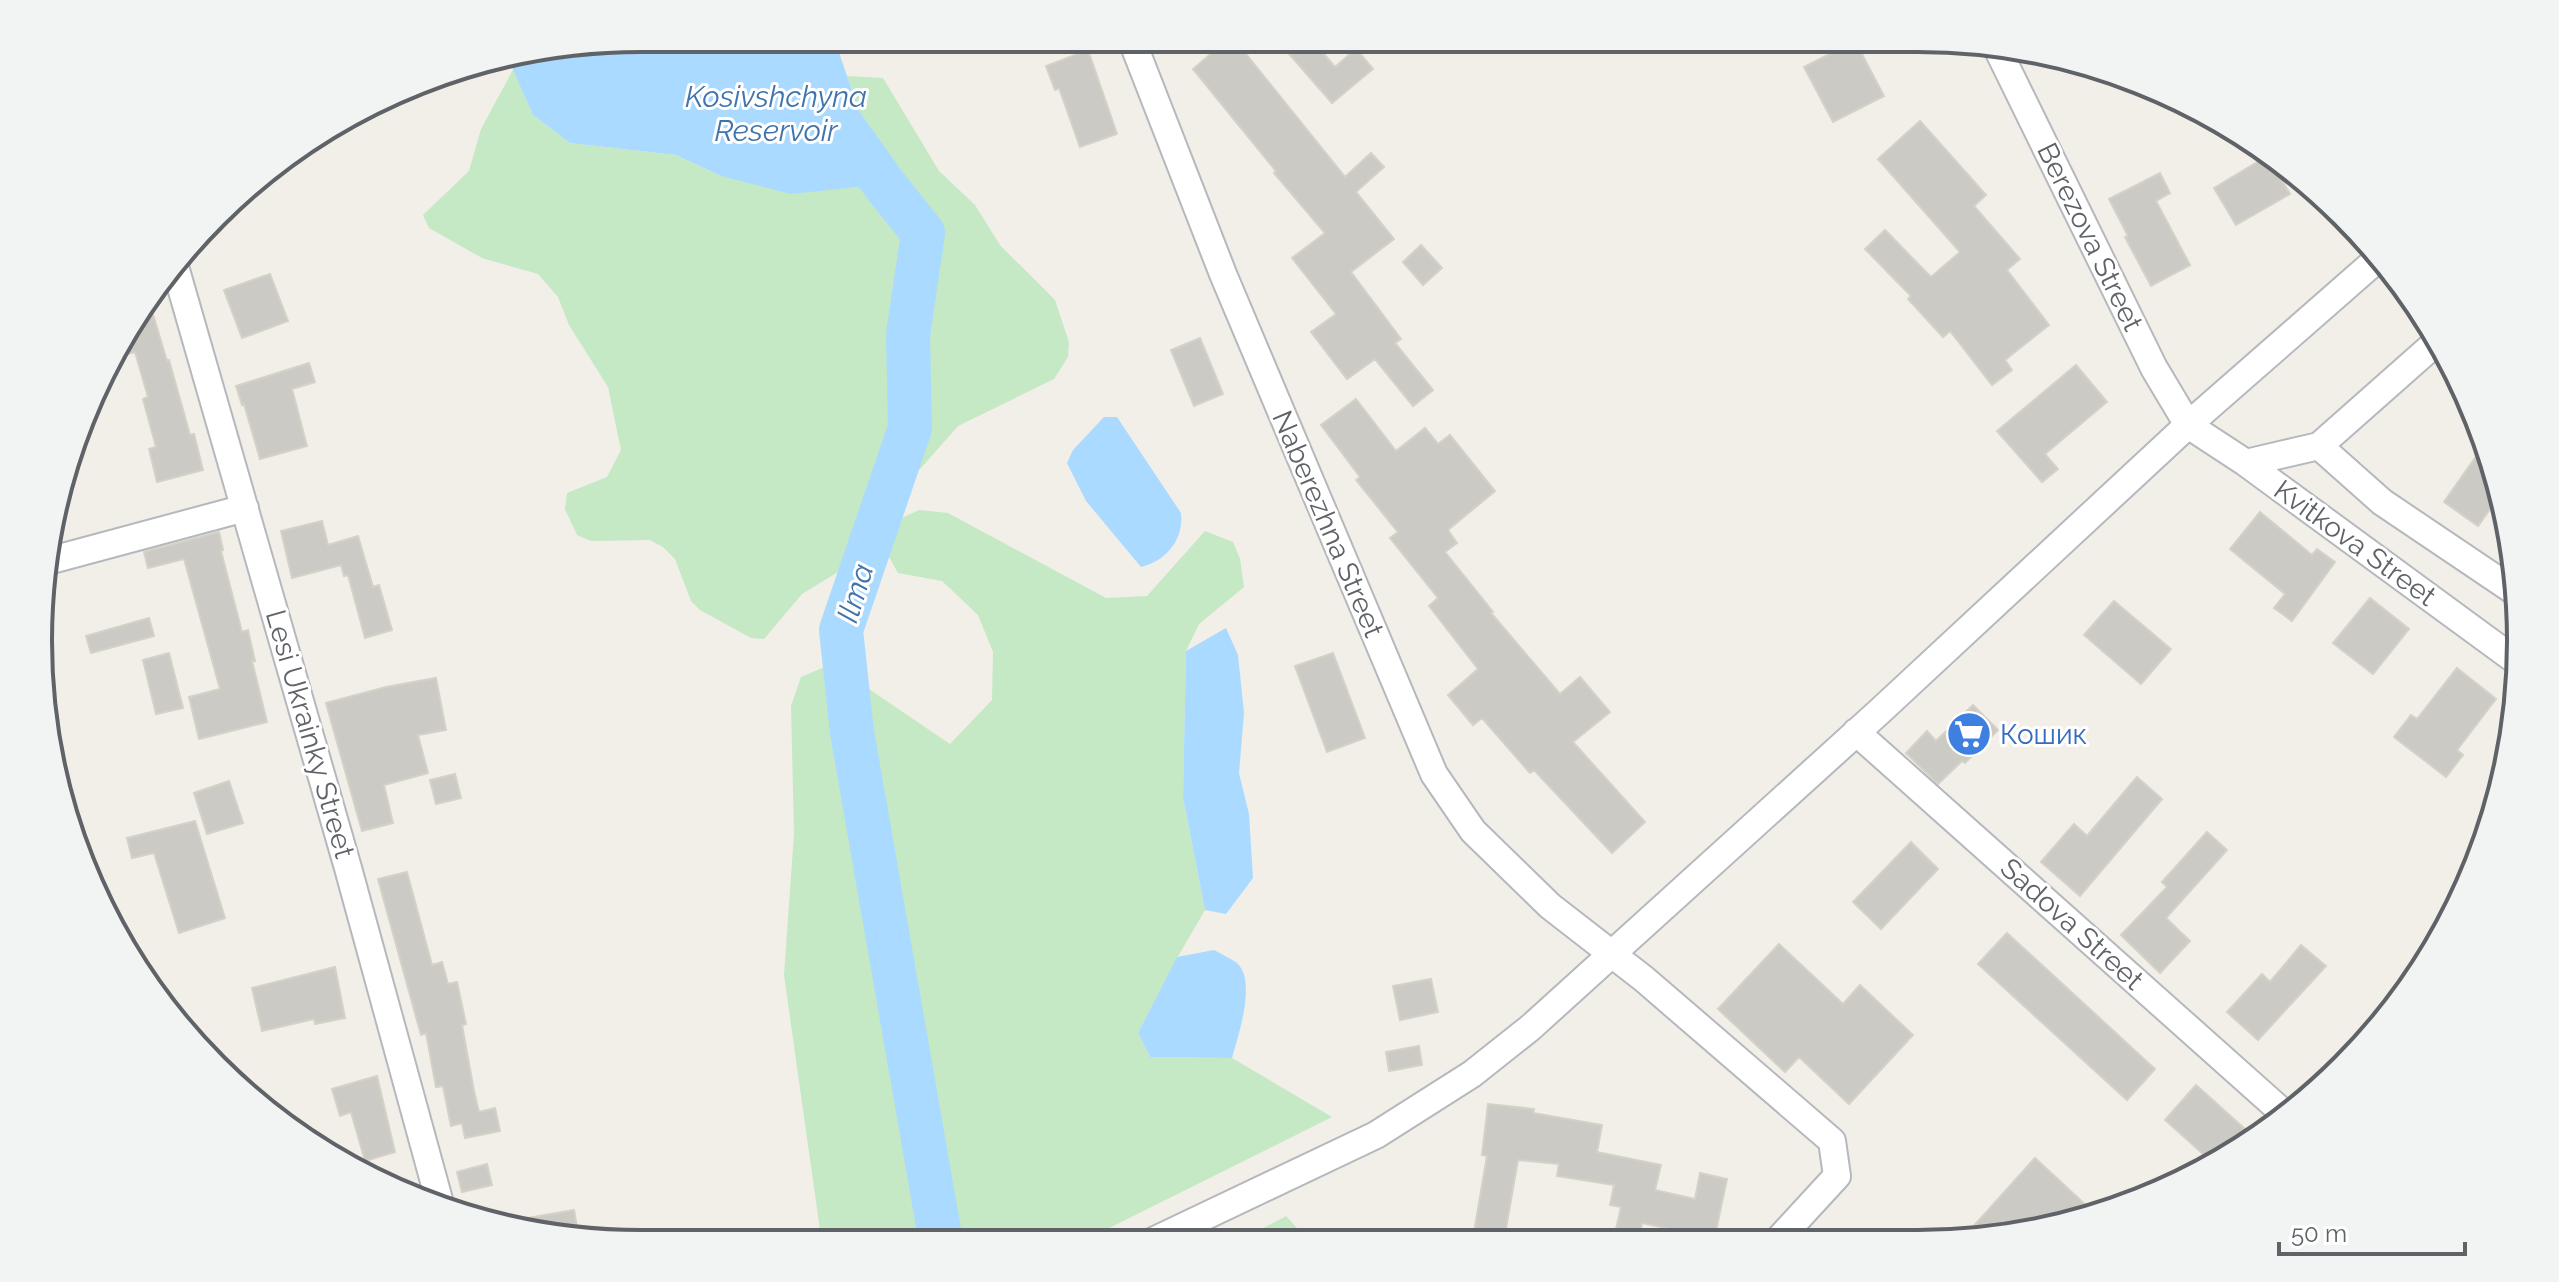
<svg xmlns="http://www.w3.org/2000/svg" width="2559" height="1282" font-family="Raleway,sans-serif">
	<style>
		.green { fill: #c5e8c5 }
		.water { fill: #aadaff }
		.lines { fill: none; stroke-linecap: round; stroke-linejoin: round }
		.river { stroke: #aadaff; stroke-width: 44 }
		.building { fill: #cccac5; stroke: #d6d1c6; stroke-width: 2 }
		.minor-casing { stroke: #b5b8bc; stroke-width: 30 }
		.minor { stroke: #fff; stroke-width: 26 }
		.labels { text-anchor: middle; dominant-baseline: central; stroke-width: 6; stroke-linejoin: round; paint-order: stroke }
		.street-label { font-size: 28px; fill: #5f6368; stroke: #fff }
		.shop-label { font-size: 28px; fill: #366cbe; stroke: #fff; text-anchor: start }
		.water-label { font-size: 30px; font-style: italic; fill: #4174aa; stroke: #fff }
		.rim { fill: none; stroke: #5f6368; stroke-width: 4 }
	</style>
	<rect width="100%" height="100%" fill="#f1efe8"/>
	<!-- green -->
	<path class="green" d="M 514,68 L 533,115 L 570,143 L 676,155 L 721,176 L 884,184 L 847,76 L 883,78 L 939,171 L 975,205 L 1000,245 L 1055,300 L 1069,342 L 1068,357 L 1054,379 L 958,426 L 852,546 L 838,572 L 802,594 L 764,639 L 751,638 L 700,610 L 691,601 L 675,559 L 663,547 L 650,540 L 591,541 L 577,535 L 565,509 L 567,493 L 607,477 L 621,450 L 608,387 L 569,325 L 558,297 L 538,274 L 482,258 L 429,228 L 423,215 L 469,171 L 481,129 Z
		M 919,510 L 948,513 L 1106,598 L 1147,596 L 1205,531 L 1233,542 L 1240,559 L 1244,587 L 1199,624 L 1186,651 L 1183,797 L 1205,910 L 1177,958 L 1138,1033 L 1150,1057 L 1232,1058 L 1332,1117 L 1083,1241 L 815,1242 L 820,1230 L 784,975 L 794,834 L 791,706 L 801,677 L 832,664 L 950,744 L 992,700 L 993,652 L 978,615 L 942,581 L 898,573 L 883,546 L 894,522 Z
		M 1286,1216 L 1309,1241 L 1240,1241 Z"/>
	<!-- water -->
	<path class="water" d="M 641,38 L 834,38 L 884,184 L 791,194 L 721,176 L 676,155 L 570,143 L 533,115 L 509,60 Z
		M 1104,417 L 1117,417 L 1181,513 C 1184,540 1166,561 1141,567 L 1086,501 L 1067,463 L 1073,450 Z
		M 1226,628 L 1238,655 L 1244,713 L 1239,773 L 1249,814 L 1253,878 L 1226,914 L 1205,910 L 1183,797 L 1186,651 Z
		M 1214,950 C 1221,954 1230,958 1237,963 C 1257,981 1238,1036 1232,1058 L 1150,1057 L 1138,1033 L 1177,957 Z"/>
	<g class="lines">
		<!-- river -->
		<path class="river" d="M 780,38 L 884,184 L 923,233 L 908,335 L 910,428 L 841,630 L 852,732 L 941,1242"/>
	</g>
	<!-- building -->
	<path class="building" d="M 1228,39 L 1234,39 L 1345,177 L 1371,153 L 1384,167 L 1356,192 L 1394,239 L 1351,272 L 1401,339 L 1395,343 L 1433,390 L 1413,406 L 1375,359 L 1347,379 L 1311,332 L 1336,314 L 1292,258 L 1325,233 L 1274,173 L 1276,171 L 1193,69 Z
		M 1276,39 L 1311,39 L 1335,67 L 1356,49 L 1373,69 L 1332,103 Z
		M 1855,41 L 1884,96 L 1833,122 L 1804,67 Z
		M 1088,50 L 1117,134 L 1080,147 L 1059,88 L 1055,90 L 1046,66 Z
		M 1920,121 L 1986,195 L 1974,206 L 2020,259 L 2007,270 L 2049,325 L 2005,360 L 2012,370 L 1992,385 L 1950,331 L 1943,337 L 1908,299 L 1911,296 L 1865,249 L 1885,230 L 1931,277 L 1960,252 L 1878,159 Z
		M 2267,156 L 2290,194 L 2236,225 L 2214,188 Z
		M 2160,173 L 2170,193 L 2156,201 L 2190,265 L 2151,286 L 2125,237 L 2128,236 L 2109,199 Z
		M 1421,245 L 1442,268 L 1423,285 L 1403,262 Z
		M 270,274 L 288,321 L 242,338 L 224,290 Z
		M 152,311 L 167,361 L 169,360 L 190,435 L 194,434 L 203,470 L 157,482 L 149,449 L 156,447 L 143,399 L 148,397 L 135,352 L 121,356 L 117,344 L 135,316 Z
		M 1200,338 L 1223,394 L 1194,406 L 1171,350 Z
		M 309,363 L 315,382 L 292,389 L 307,446 L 260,459 L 244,404 L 242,405 L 236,386 Z
		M 2076,365 L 2107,402 L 2045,454 L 2058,469 L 2042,482 L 1997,431 Z
		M 1356,399 L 1396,451 L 1425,428 L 1438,444 L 1450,435 L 1495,491 L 1448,530 L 1457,543 L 1445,552 L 1493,612 L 1491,613 L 1560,694 L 1580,677 L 1610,712 L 1573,742 L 1645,822 L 1612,853 L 1534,770 L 1530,773 L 1482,718 L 1473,725 L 1448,695 L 1478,669 L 1429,606 L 1438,598 L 1390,538 L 1398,532 L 1356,480 L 1360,477 L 1321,425 Z
		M 2475,458 L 2495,472 L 2500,495 L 2478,526 L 2444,502 Z
		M 2260,512 L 2312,555 L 2317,549 L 2335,562 L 2292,621 L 2274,608 L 2285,594 L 2230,549 Z
		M 322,521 L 328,545 L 358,536 L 373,587 L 379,585 L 392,630 L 365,638 L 348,575 L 344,576 L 341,565 L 292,578 L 281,531 Z
		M 219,532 L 223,550 L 221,551 L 242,632 L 248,630 L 255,661 L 252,661 L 267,722 L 199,739 L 189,697 L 220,689 L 184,559 L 148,568 L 144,552 Z
		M 2370,598 L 2409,629 L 2373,674 L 2333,643 Z
		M 2114,601 L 2171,649 L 2141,684 L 2084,635 Z
		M 149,618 L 154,636 L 91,653 L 86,636 Z
		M 169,653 L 183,708 L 156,714 L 143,660 Z
		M 1333,653 L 1365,738 L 1327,752 L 1295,666 Z
		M 2457,668 L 2496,699 L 2457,750 L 2463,755 L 2446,777 L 2394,737 L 2411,715 L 2417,719 Z
		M 436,678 L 446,730 L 418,735 L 428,773 L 384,785 L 393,823 L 362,831 L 326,703 L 386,687 Z
		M 1973,705 L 1998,730 L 1965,763 L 1962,761 L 1938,784 L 1906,753 L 1927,731 L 1936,741 Z
		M 455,774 L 461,798 L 436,804 L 430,780 Z
		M 2137,777 L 2162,799 L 2080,896 L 2041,862 L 2074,824 L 2087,836 Z
		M 229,781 L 243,823 L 207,834 L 194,793 Z
		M 195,821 L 225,918 L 179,933 L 154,853 L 132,858 L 127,838 Z
		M 2207,832 L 2227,850 L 2166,918 L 2190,941 L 2160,973 L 2121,935 L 2167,887 L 2162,882 Z
		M 1911,842 L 1938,869 L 1881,929 L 1853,902 Z
		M 407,872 L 432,965 L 442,962 L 448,984 L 457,982 L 466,1024 L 462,1025 L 474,1091 L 479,1112 L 495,1108 L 500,1131 L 465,1138 L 462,1123 L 451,1126 L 443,1086 L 436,1087 L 426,1033 L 421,1035 L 378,879 Z
		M 2007,933 L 2155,1069 L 2127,1100 L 1978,964 Z
		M 1779,944 L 1843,1004 L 1860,985 L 1913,1035 L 1849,1104 L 1799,1057 L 1785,1072 L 1718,1009 Z
		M 2301,945 L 2326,966 L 2258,1040 L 2227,1012 L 2262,974 L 2270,982 Z
		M 335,967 L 345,1018 L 315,1024 L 314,1019 L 262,1031 L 252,988 Z
		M 1431,979 L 1438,1012 L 1400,1020 L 1393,986 Z
		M 1419,1046 L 1422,1065 L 1389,1071 L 1386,1052 Z
		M 377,1076 L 395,1152 L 365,1161 L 351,1112 L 340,1116 L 332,1089 Z
		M 2196,1085 L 2254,1137 L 2212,1162 L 2165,1120 Z
		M 1488,1104 L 1534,1109 L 1533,1113 L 1602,1125 L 1597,1152 L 1661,1165 L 1655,1190 L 1695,1199 L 1700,1173 L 1727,1179 L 1714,1240 L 1678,1240 L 1680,1231 L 1642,1223 L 1640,1234 L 1616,1229 L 1621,1207 L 1610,1205 L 1614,1185 L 1557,1176 L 1559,1164 L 1518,1160 L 1504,1240 L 1473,1238 L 1487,1156 L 1482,1155 Z
		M 2035,1158 L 2088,1207 L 2078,1217 L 1997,1239 L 1962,1239 Z
		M 487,1164 L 492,1185 L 462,1192 L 457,1172 Z
		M 574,1210 L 579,1239 L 500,1226 L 500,1223 Z"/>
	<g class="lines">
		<!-- minor casing -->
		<g class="minor-casing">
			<path id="minor" d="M 1131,38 L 1223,274 L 1434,774 L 1473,831 L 1550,906 L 1644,979 L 1832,1141 L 1837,1176 L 1779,1239
				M 1996,46 L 2154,368 L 2188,425 L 2246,463 L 2519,663
				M 174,263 L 348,868 L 441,1207
				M 2319,446 L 2382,502 L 2517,593
				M 2246,463 L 2319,446 L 2440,339
				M 48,561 L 245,508
				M 1856,732 L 2288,1117
				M 1153,1241 L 1376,1135 L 1472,1074 L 1530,1028 L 1879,712 L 2188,425 L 2381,256"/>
		</g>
		<!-- minor -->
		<use href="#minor" class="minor"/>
	</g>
	<!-- icons -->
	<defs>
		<g id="supermarket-disc" transform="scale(2.3)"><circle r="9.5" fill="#3f7fe0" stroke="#fff"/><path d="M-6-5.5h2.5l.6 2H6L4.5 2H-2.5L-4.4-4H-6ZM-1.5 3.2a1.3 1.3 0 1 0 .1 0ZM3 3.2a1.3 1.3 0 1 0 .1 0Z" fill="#fff"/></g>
	</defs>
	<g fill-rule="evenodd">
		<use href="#supermarket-disc" x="1969" y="734"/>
	</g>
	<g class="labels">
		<!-- street labels -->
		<g class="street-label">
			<text transform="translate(2090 237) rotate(64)">Berezova Street</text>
			<text transform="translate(1328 524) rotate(67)">Naberezhna Street</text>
			<text transform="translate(2355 543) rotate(36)">Kvitkova Street</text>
			<text transform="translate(310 734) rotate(74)">Lesi Ukrainky Street</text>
			<text transform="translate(2072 924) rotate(42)">Sadova Street</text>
		</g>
		<!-- shop labels -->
		<g class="shop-label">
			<text x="2000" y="734">Кошик</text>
		</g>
		<!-- water labels -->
		<g class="water-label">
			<text x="776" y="96">Kosivshchyna<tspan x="776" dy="34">Reservoir</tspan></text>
			<text transform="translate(855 593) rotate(-73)">Ilma</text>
		</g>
	</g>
	<!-- crop -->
	<path d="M0 0H2559V1282H0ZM641 52H1918A589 589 0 0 1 2507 641V641A589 589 0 0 1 1918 1230H641A589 589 0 0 1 52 641V641A589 589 0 0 1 641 52Z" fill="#f2f3f3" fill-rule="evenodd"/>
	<path class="rim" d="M641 52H1918A589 589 0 0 1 2507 641V641A589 589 0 0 1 1918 1230H641A589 589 0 0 1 52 641V641A589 589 0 0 1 641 52Z"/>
	<!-- scale -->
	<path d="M2279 1242v12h186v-12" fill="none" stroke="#5f6368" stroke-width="4"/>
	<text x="2291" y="1242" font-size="24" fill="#5f6368" stroke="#ffffff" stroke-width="6" paint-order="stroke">50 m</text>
</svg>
